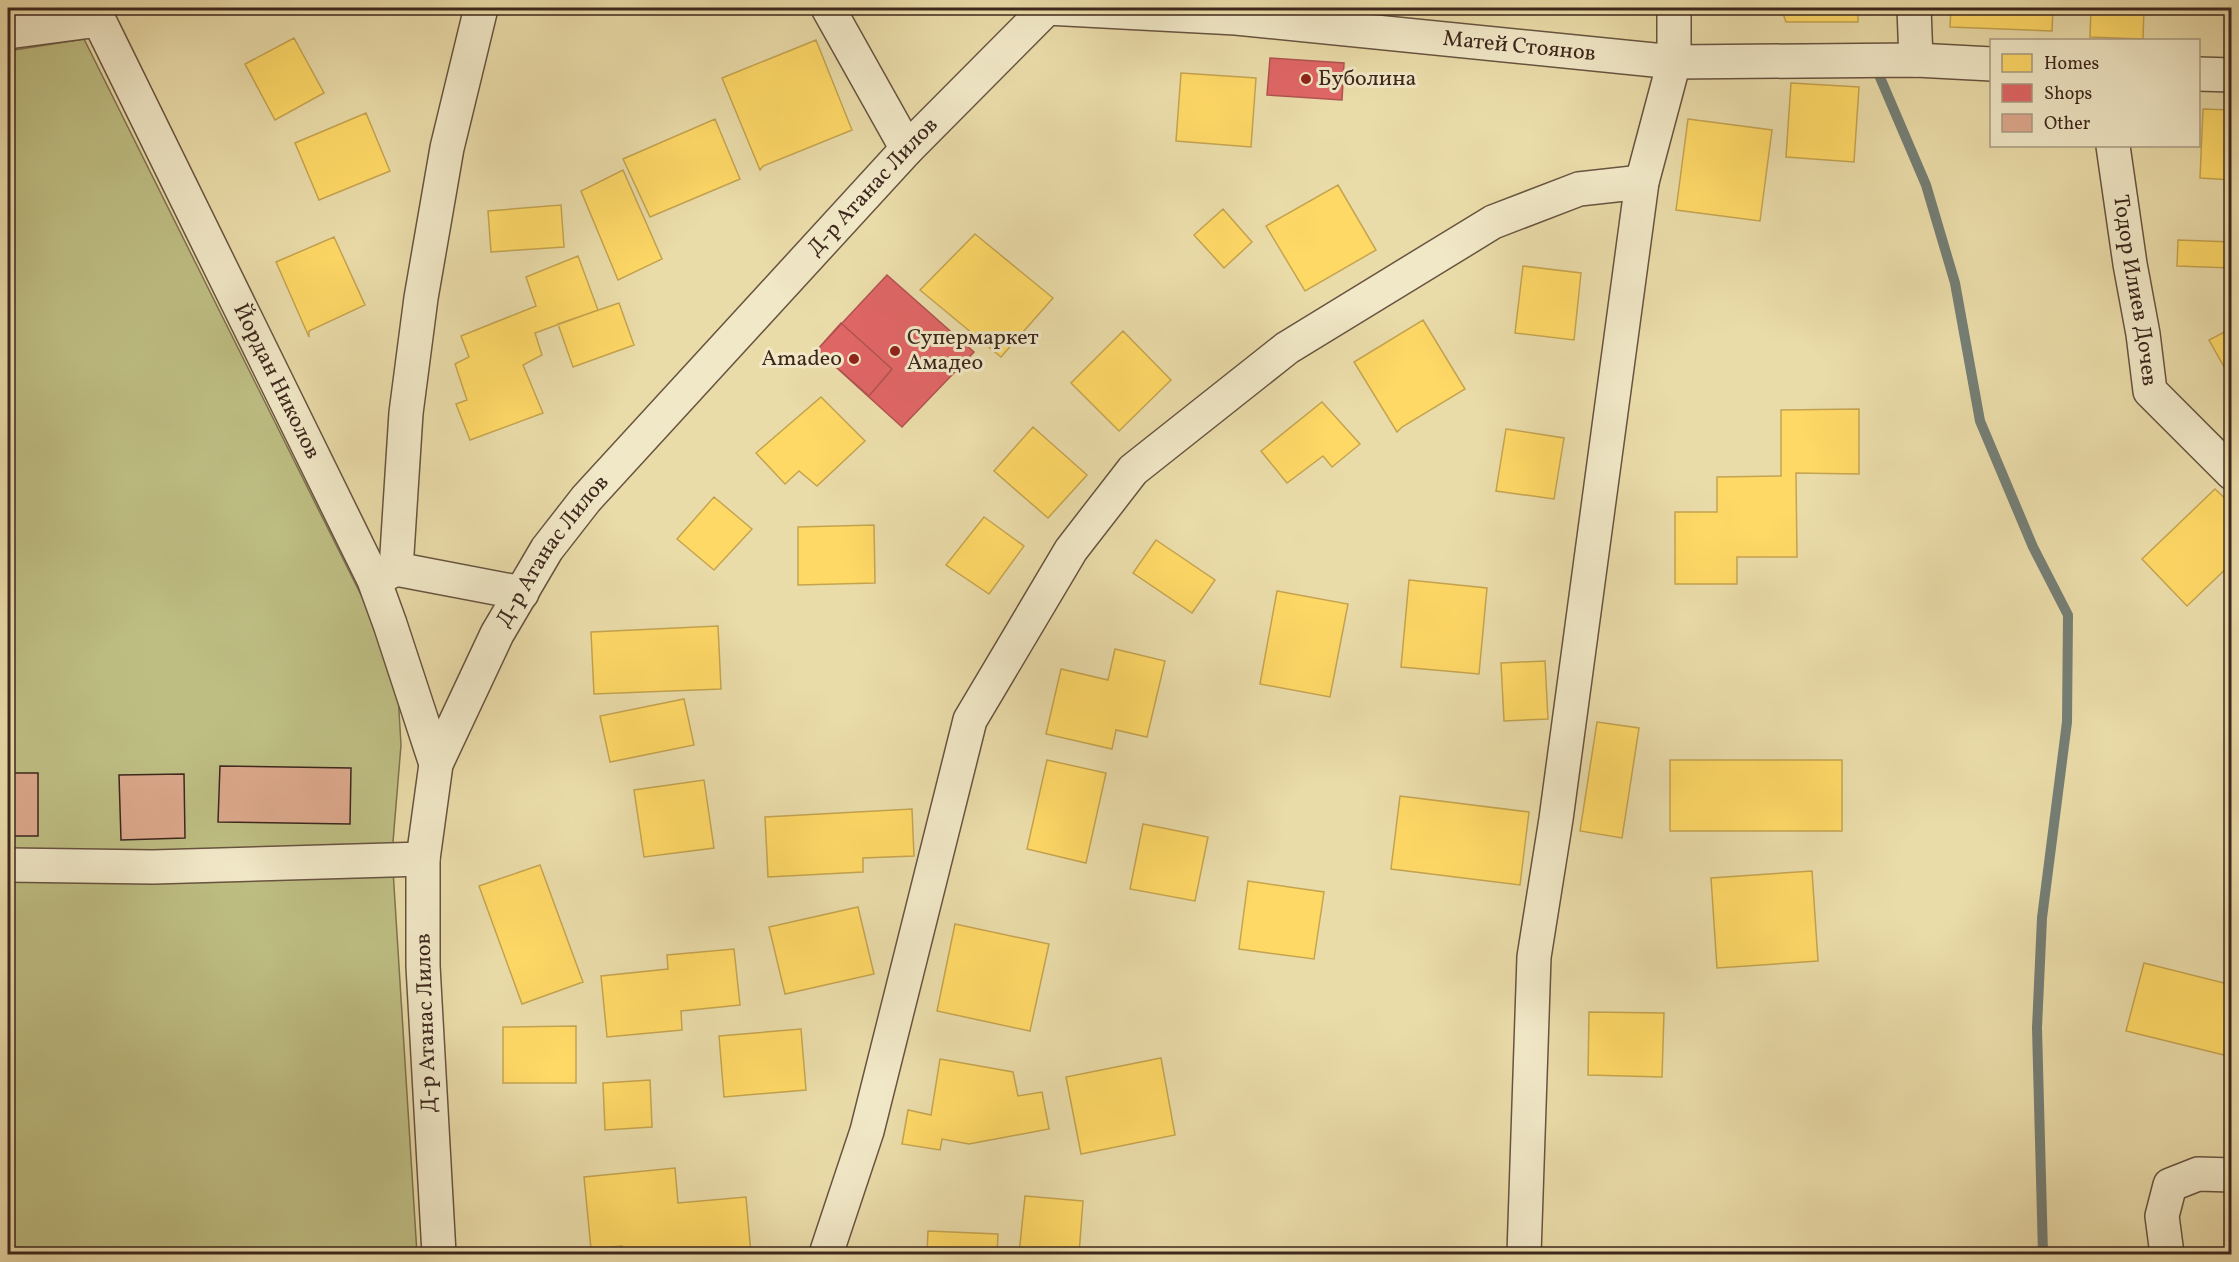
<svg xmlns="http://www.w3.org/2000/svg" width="2239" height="1262" font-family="Vollkorn,serif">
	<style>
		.green { fill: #bebe83; stroke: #7e7250; stroke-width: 1.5 }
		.homes { fill: #ffd966; stroke: #c5a450; stroke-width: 1.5 }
		.shops { fill: #e06666; stroke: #af5350; stroke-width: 1.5 }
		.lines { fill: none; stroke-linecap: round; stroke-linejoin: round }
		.stream { stroke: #757f76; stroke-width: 10 }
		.building { fill: #dca88c; stroke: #3d271d; stroke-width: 1.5 }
		.minor-casing { stroke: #685440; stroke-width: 36 }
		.minor { stroke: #f1e8c7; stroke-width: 33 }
		.poi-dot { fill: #8f2418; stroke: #f1e8c7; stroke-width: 2 }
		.labels { text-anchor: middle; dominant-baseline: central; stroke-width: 6; stroke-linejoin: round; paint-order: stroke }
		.street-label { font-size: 22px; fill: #3d271d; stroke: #f1e8c7 }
		.poi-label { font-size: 22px; fill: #3d271d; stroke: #f1e8c7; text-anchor: start }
	</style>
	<rect width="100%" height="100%" fill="#eadca9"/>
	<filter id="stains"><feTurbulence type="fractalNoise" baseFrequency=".00333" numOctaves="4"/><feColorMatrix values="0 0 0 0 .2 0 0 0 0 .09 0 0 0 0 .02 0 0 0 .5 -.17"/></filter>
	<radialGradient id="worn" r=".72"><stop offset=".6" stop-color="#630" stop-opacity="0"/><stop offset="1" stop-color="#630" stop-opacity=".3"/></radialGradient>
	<!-- green -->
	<path class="green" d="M 84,39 L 384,641 L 398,694 L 401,745 L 392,854 L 417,1254 L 8,1254 L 8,51 Z"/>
	<!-- homes -->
	<path class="homes" d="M 1781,8 L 1858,8 L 1858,22 L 1786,22 Z
		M 1951,8 L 2053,8 L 2052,31 L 1950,27 Z
		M 2091,8 L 2144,8 L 2143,39 L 2090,37 Z
		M 294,38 L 324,93 L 275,120 L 245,64 Z
		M 816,40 L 852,130 L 763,166 L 760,170 L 722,78 Z
		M 1181,73 L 1256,78 L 1251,147 L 1176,141 Z
		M 1791,83 L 1859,87 L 1854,162 L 1786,157 Z
		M 2203,109 L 2232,110 L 2232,180 L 2200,178 Z
		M 366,113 L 390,171 L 319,200 L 295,143 Z
		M 715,119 L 740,179 L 650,217 L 623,159 Z
		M 1688,119 L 1772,130 L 1760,221 L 1676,210 Z
		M 623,170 L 662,259 L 618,280 L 581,191 Z
		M 1338,185 L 1376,250 L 1305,291 L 1266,226 Z
		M 561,205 L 564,247 L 491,252 L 488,211 Z
		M 1223,209 L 1252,242 L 1224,268 L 1194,235 Z
		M 975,234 L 1053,298 L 1001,357 L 920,290 Z
		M 334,237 L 365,305 L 309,331 L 309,337 L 276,262 Z
		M 2178,240 L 2232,242 L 2232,268 L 2177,266 Z
		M 578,256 L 598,310 L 535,333 L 542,355 L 523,365 L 543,413 L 470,440 L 456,404 L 467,400 L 455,364 L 469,357 L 461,336 L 536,306 L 526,277 Z
		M 1523,266 L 1581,273 L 1574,340 L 1515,333 Z
		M 619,303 L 634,345 L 573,367 L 558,324 Z
		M 1423,320 L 1465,389 L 1402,427 L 1397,432 L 1354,362 Z
		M 2232,328 L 2232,381 L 2209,340 Z
		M 1123,331 L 1171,380 L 1119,431 L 1071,383 Z
		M 821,397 L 865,441 L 817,486 L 799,471 L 785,484 L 756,453 Z
		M 1322,402 L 1360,444 L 1332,467 L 1323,456 L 1287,483 L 1261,451 Z
		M 1859,409 L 1859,474 L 1796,473 L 1797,557 L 1737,557 L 1737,584 L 1675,584 L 1675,512 L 1717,512 L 1717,477 L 1781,476 L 1781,410 Z
		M 1033,427 L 1087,475 L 1048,518 L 994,471 Z
		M 1506,429 L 1564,438 L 1554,499 L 1496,491 Z
		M 2215,489 L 2232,505 L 2232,563 L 2187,606 L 2142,559 Z
		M 714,497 L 752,529 L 714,570 L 677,539 Z
		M 984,517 L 1024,546 L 989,594 L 946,565 Z
		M 874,525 L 875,583 L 798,585 L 798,527 Z
		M 1156,540 L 1215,580 L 1192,613 L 1133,573 Z
		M 1409,580 L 1487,588 L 1479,674 L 1401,667 Z
		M 1277,591 L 1348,604 L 1330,697 L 1260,684 Z
		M 718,626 L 721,689 L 594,694 L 591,632 Z
		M 1115,649 L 1165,661 L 1147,737 L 1116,730 L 1112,749 L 1046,734 L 1061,669 L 1108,680 Z
		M 1545,661 L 1548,719 L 1504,721 L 1501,663 Z
		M 684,699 L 694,745 L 610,762 L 600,716 Z
		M 1597,722 L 1639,728 L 1622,838 L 1580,831 Z
		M 1047,760 L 1106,773 L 1086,863 L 1027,849 Z
		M 1670,760 L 1842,760 L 1842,831 L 1670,831 Z
		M 704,780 L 714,848 L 644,857 L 634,790 Z
		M 1400,796 L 1529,812 L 1520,885 L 1391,869 Z
		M 912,809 L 914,856 L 863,858 L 863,872 L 768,877 L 765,817 Z
		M 1143,824 L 1208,837 L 1195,901 L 1130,889 Z
		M 540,865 L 583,982 L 522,1004 L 479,886 Z
		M 1812,871 L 1818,961 L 1717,968 L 1711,878 Z
		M 1248,881 L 1324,892 L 1314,959 L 1239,949 Z
		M 858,907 L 874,974 L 785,994 L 769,927 Z
		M 955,924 L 1049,944 L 1030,1031 L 937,1011 Z
		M 734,949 L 740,1005 L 681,1011 L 682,1030 L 607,1037 L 601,976 L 668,969 L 667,955 Z
		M 2144,963 L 2232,985 L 2232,1057 L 2126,1031 Z
		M 1589,1012 L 1664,1013 L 1662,1077 L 1588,1075 Z
		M 576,1026 L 576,1083 L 503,1083 L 503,1027 Z
		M 801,1029 L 806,1090 L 724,1097 L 719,1036 Z
		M 1161,1058 L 1175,1135 L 1081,1154 L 1066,1077 Z
		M 940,1059 L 1013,1072 L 1018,1096 L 1042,1092 L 1049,1129 L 969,1144 L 942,1139 L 940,1150 L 902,1144 L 908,1110 L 931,1115 Z
		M 650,1080 L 652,1127 L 605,1130 L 603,1083 Z
		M 675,1168 L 678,1203 L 746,1197 L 751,1254 L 623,1254 L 622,1246 L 591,1249 L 584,1177 Z
		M 1025,1196 L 1083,1201 L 1079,1254 L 1019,1254 Z
		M 928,1231 L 998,1234 L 997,1254 L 927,1254 Z"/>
	<!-- shops -->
	<path class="shops" d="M 1270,58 L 1344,63 L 1342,100 L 1267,95 Z
		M 887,275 L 974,352 L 902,427 L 817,350 Z
		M 841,323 L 892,369 L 869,396 L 817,350 Z"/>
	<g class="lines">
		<!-- stream -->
		<path class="stream" d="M 1879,75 L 1926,185 L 1955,283 L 1980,421 L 2033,547 L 2068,615 L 2067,722 L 2042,918 L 2037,1028 L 2043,1254"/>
	</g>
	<!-- building -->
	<path class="building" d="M 220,766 L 351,768 L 350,824 L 218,822 Z
		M 8,773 L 38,773 L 38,836 L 8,836 Z
		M 184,774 L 185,838 L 121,840 L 119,775 Z"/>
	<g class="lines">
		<!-- minor casing -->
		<g class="minor-casing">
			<g id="minor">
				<path id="s1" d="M 93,8 L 374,580 L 390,624 L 436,764"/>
				<path d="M 828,8 L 907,149"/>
				<path id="s2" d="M 1047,8 L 1236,18 L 1674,62 L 1916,60 L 1992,64"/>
				<path d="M 1914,8 L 1916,60"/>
				<path d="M 8,32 L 99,20"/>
				<path d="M 2198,74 L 2232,75"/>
				<path id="s3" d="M 2113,146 L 2130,264 L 2143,334 L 2150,391 L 2232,473"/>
				<path d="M 396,569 L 406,413 L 421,298 L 447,148 L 481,8"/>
				<path d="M 378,578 L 396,569 L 522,593"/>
				<path d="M 8,865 L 153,867 L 423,859"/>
				<path id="s4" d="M 439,1254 L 423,966 L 423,859 L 436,764 L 497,634 L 547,549 L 586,499 L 907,149 L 1047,8"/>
				<path d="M 826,1254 L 867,1131 L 970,720 L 1071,550 L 1133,470 L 1287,348 L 1493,222 L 1579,189 L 1642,182"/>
				<path d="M 1524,1254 L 1534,957 L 1556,819 L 1642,182 L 1674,62 L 1674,8"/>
				<path d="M 2167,1254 L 2162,1216 L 2170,1185 L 2198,1174 L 2232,1175"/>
			</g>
		</g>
		<!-- minor -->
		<use href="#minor" class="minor"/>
	</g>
	<!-- markers -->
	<g class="poi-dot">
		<circle cx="1306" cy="79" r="6"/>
		<circle cx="895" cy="351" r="6"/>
		<circle cx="854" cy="359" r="6"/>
	</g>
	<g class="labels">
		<!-- street labels -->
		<g class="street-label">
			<text stroke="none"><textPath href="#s2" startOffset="474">Матей Стоянов</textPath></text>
			<text stroke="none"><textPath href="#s4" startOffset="1221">Д-р Атанас Лилов</textPath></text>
			<text stroke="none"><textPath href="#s3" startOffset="146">Тодор Илиев Дочев</textPath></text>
			<text stroke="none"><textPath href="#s1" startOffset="416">Йордан Николов</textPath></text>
			<text stroke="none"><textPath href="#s4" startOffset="735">Д-р Атанас Лилов</textPath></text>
			<text transform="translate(427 1023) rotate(-92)">Д-р Атанас Лилов</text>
		</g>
		<!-- poi labels -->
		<g class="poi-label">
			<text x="1318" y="79">Буболина</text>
			<text x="907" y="338">Супермаркет<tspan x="907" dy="25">Амадео</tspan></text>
			<text x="842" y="359" text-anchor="end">Amadeo</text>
		</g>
	</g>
	<!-- margin -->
	<rect width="2239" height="1262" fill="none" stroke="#eadca9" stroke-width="30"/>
	<rect x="9" y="9" width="2221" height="1244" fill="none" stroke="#3d271d" stroke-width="3"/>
	<rect x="15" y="15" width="2209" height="1232" fill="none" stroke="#3d271d" stroke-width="1.5"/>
	<!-- legend -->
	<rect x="1990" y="39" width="210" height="108" fill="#f1e8c7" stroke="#a99b83" stroke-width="1.5"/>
	<rect x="2002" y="54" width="30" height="18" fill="#ffd966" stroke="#a99b83" stroke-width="1.5"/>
	<text x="2044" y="69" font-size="18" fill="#3d271d">Homes</text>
	<rect x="2002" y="84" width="30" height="18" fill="#e06666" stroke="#a99b83" stroke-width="1.5"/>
	<text x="2044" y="99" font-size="18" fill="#3d271d">Shops</text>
	<rect x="2002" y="114" width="30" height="18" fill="#dca88c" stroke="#a99b83" stroke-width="1.5"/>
	<text x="2044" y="129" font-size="18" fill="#3d271d">Other</text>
	<rect width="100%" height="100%" filter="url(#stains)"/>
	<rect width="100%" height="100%" fill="url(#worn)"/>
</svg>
